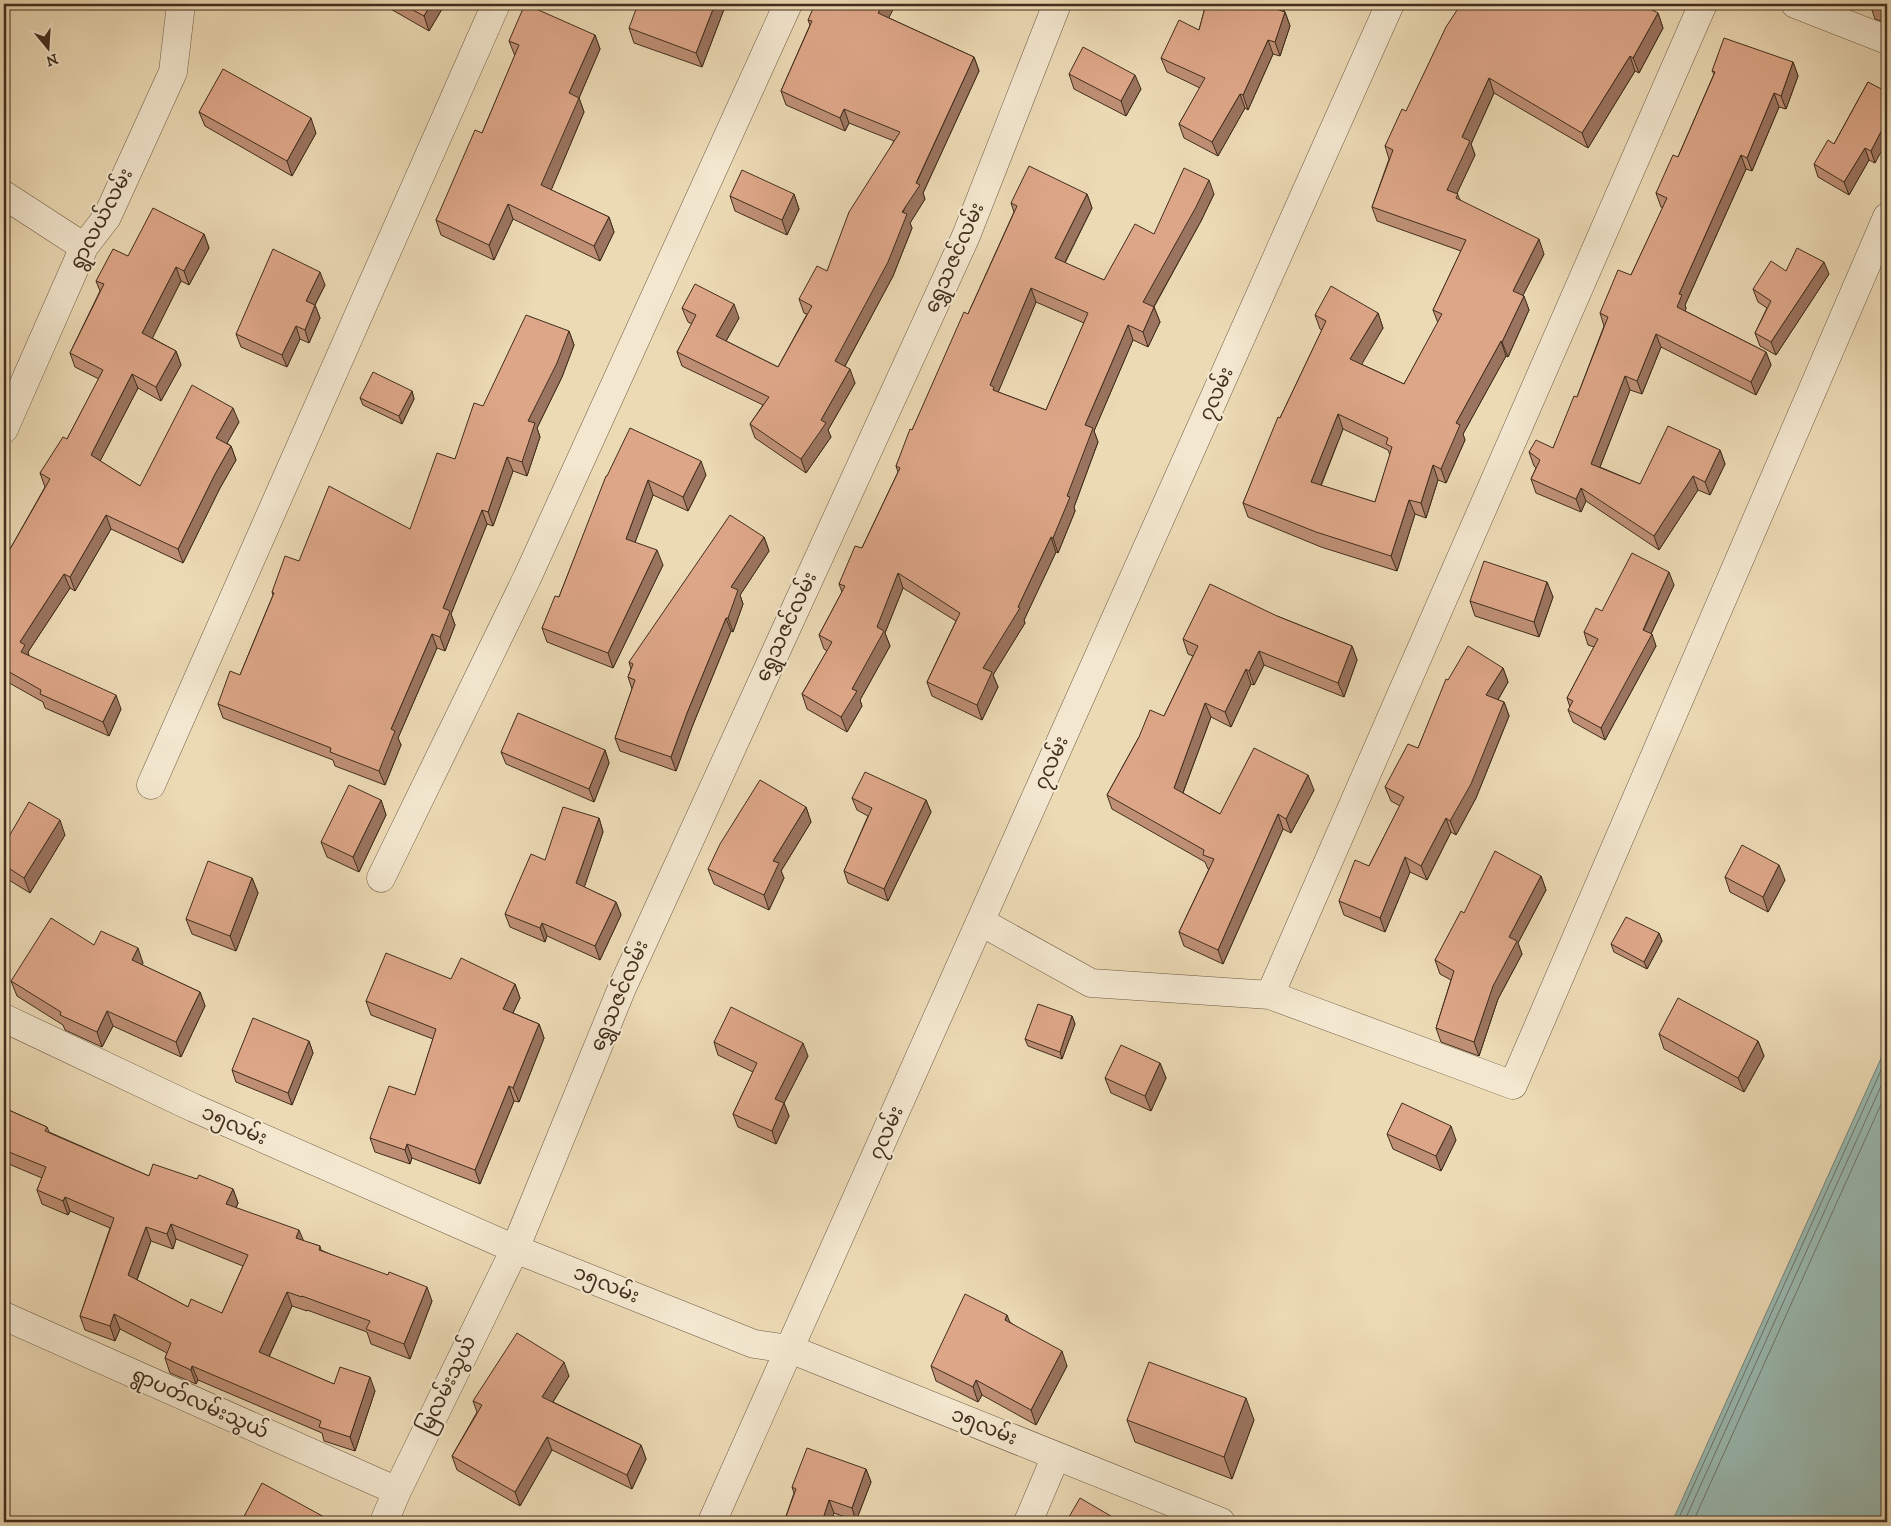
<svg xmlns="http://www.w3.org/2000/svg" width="1891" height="1526" font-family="'IM FELL DW Pica','Noto Sans Myanmar',serif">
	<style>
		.water { fill: #99bab2; stroke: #768276 }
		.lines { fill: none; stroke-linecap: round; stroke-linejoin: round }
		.shore { stroke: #6e7468; stroke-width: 1 }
		.minor-casing { stroke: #6c5943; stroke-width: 29 }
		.minor { stroke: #f3e7cf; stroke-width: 28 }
		.wall { fill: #be8f75; stroke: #422e1d; fill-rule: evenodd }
		.shaded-wall { fill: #9b745f; stroke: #422e1d }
		.building { fill: #dda688; stroke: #422e1d; fill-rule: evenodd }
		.labels { text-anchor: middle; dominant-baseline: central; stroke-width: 4.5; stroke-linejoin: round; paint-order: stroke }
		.street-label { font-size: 20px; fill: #422e1d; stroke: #f3e7cf }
	</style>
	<rect width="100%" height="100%" fill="#ecdab5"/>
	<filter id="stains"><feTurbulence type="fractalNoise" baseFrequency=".004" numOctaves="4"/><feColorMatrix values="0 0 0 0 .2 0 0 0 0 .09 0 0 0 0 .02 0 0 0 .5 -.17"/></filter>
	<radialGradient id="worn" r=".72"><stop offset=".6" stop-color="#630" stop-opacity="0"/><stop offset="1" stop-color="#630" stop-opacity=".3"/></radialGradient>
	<!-- water -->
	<path class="water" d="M 1887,1045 L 1887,1522 L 1672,1522 Z"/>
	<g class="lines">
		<!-- shore -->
		<path class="shore" d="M 1677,1522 L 1887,1057
			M 1684,1522 L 1887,1073
			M 1693,1522 L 1887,1091"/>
		<!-- minor casing -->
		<g class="minor-casing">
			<path id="minor" d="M 1795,4 L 1887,40
				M 4,195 L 84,247
				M 4,429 L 84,247 L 107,217 L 173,72 L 181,4
				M 151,785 L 496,4
				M 381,878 L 527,578 L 788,4
				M 981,922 L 1091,983 L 1270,995 L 1513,1085 L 1887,217
				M 1270,995 L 1703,4
				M 4,1018 L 194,1108 L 515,1249 L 754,1344 L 790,1349 L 1221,1522
				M 4,1316 L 397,1491
				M 384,1522 L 397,1491 L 515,1249 L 622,988 L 966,236 L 1057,4
				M 712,1522 L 1390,4
				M 1028,1522 L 1056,1456"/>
		</g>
		<!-- minor -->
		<use href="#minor" class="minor"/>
	</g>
	<!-- wall -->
	<path class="wall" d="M 382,4 L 445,4 L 429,31 Z
		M 726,4 L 702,67 L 634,43 L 629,28 Z
		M 1206,4 L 1287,4 L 1284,11 L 1285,12 L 1290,26 L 1280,56 L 1273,54 L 1248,110 L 1245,108 L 1218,156 L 1184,138 L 1179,124 L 1200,88 L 1167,72 L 1161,58 L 1199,30 Z
		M 1870,4 L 1887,4 L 1887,23 L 1875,19 Z
		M 1658,13 L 1663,28 L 1639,73 L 1635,71 L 1588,148 L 1494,93 L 1471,144 L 1475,155 L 1457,193 L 1460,200 L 1544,254 L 1523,295 L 1529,310 L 1508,357 L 1506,356 L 1463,434 L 1465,440 L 1446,483 L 1438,480 L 1426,518 L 1415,514 L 1397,571 L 1321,547 L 1248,517 L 1243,503 L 1280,418 L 1322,330 L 1320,329 L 1315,315 L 1378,313 L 1383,328 L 1361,364 L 1404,384 L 1438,323 L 1433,310 L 1461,251 L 1377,221 L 1372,207 L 1389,159 L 1385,146 L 1406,111 ZM 1343,429 L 1388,450 L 1390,455 L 1375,502 L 1321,486 Z
		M 889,18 L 974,57 L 979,71 L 923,193 L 925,199 L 910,223 L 912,228 L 893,276 L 845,366 L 855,383 L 828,430 L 831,437 L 806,473 L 755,438 L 750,424 L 763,405 L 682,366 L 677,352 L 692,324 L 688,322 L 682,308 L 739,318 L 726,341 L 778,367 L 807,314 L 804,313 L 799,299 L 827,271 L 894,141 L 849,123 L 845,131 L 786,105 L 781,91 L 810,25 L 808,20 Z
		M 595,35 L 600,49 L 579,98 L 584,112 L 551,190 L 609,217 L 614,232 L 600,261 L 513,219 L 494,260 L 441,235 L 436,220 L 482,133 L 515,56 L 509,41 Z
		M 1793,62 L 1798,76 L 1786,109 L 1779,107 L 1752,171 L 1746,169 L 1685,305 L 1686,308 L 1685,311 L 1766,352 L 1771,365 L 1756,395 L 1661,347 L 1642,394 L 1630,390 L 1600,467 L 1640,484 L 1720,450 L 1725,464 L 1710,495 L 1698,490 L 1659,550 L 1586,501 L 1581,512 L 1536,493 L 1531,479 L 1536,468 L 1534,466 L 1529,452 L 1553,448 L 1577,397 L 1604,326 L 1600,313 L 1631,275 L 1663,208 L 1661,207 L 1656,193 L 1678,157 L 1714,74 L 1712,71 Z
		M 1069,74 L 1141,89 L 1126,116 L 1074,89 Z
		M 1868,82 L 1875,163 L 1869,160 L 1849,195 L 1818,177 L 1814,164 L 1834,144 Z
		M 199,112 L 316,133 L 292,176 L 205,126 Z
		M 794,194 L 799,209 L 787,235 L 735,211 L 730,196 Z
		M 1087,194 L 1092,208 L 1065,263 L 1104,280 L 1154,234 L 1214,194 L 1201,221 L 1154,307 L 1160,322 L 1148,347 L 1133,340 L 1094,431 L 1098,442 L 1074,507 L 1075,511 L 1058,553 L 1056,552 L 1024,620 L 1025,623 L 993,675 L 998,687 L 982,720 L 932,696 L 927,682 L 956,621 L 903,588 L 885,633 L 890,646 L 860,700 L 862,706 L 847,732 L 807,709 L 802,694 L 827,651 L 824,649 L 819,635 L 842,592 L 839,584 L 862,548 L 898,472 L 896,466 L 912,430 L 968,314 L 1014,212 L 1011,203 ZM 1036,302 L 1084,323 L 1046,410 L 998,392 Z
		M 204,234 L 209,248 L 189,285 L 181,281 L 152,338 L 176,351 L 181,365 L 161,401 L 138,388 L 100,461 L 140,486 L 239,422 L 227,443 L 231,446 L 236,460 L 220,488 L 183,563 L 111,529 L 75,591 L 70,588 L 28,652 L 29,656 L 121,709 L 109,736 L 45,708 L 43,702 L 4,680 L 4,557 L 5,558 L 45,487 L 40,473 L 67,439 L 99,379 L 75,367 L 70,353 L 100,291 L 96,281 L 128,256 Z
		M 1786,271 L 1829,274 L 1776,355 L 1760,346 L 1755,333 L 1767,308 L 1758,302 L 1753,289 Z
		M 325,285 L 315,305 L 320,318 L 309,343 L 300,339 L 287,367 L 241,347 L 236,334 Z
		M 569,331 L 574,345 L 562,377 L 537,428 L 540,437 L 527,476 L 513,471 L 493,526 L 487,524 L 451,614 L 455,625 L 445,651 L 437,648 L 398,738 L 401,745 L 385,785 L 335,766 L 333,760 L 223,718 L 218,704 L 240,675 L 273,595 L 272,592 L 299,561 L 410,529 L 455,459 L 483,406 Z
		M 412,391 L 414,399 L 402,424 L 363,405 L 360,398 Z
		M 706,475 L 688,511 L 653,495 L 635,542 L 663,565 L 613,668 L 547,642 L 542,628 L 559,597 L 607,476 Z
		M 764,537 L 769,551 L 740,595 L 743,604 L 733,632 L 731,631 L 692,727 L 676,771 L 620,751 L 615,738 L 632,689 L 628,677 L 631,669 L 629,662 Z
		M 1547,582 L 1553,597 L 1539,637 L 1475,616 L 1470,601 Z
		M 1674,585 L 1651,634 L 1656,646 L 1605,740 L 1573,722 L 1568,710 L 1570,707 L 1567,698 L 1594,647 L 1588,645 L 1584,632 L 1602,611 Z
		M 1277,616 L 1352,646 L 1357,660 L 1344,697 L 1264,665 L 1254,685 L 1251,684 L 1231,727 L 1211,717 L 1183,793 L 1220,814 L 1314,790 L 1291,833 L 1283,829 L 1223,964 L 1184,946 L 1179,932 L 1209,869 L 1208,869 L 1205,862 L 1112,809 L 1107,795 L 1139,737 L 1164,716 L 1193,656 L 1188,654 L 1183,639 Z
		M 1503,668 L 1508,682 L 1498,700 L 1504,702 L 1509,716 L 1476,798 L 1456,835 L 1451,832 L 1427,880 L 1410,872 L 1385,932 L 1344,915 L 1339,901 L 1369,866 L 1400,806 L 1391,801 L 1385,787 L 1418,748 L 1448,680 Z
		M 605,750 L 609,763 L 594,802 L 506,764 L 501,752 Z
		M 852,798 L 926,800 L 931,812 L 888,901 L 848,883 L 844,871 L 868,816 L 857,810 Z
		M 381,800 L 386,815 L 359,872 L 327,857 L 321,842 Z
		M 806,807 L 811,822 L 781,871 L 784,878 L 769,910 L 714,884 L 708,869 Z
		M 599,818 L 603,832 L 584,887 L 616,902 L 621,915 L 600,960 L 547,936 L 545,942 L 510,927 L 505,914 L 545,860 Z
		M 65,835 L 30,893 L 4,877 L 4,845 Z
		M 1541,876 L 1546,890 L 1518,943 L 1522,954 L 1498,999 L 1479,1056 L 1441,1042 L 1436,1028 L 1451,980 L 1440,974 L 1435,960 L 1464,913 Z
		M 1725,877 L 1785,880 L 1768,912 L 1730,892 Z
		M 252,878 L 258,893 L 236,951 L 192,934 L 186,919 Z
		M 1659,933 L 1662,941 L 1647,969 L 1614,952 L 1611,944 Z
		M 94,945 L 143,963 L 142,965 L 200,992 L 205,1006 L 181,1057 L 113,1026 L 102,1047 L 65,1030 L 63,1025 L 17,996 L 11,981 Z
		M 451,979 L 515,984 L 520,998 L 513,1013 L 539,1024 L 544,1038 L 519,1102 L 514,1101 L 480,1184 L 412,1158 L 410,1164 L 375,1152 L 370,1138 L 415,1095 L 433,1039 L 371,1015 L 366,1001 Z
		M 1072,1016 L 1075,1024 L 1062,1059 L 1028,1046 L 1025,1039 Z
		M 1659,1034 L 1758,1041 L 1764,1056 L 1744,1092 L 1664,1049 Z
		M 309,1041 L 313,1053 L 292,1105 L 236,1082 L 232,1070 Z
		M 714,1042 L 808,1056 L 784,1103 L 789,1116 L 776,1144 L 738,1127 L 733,1114 L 753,1072 L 718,1055 Z
		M 1160,1063 L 1166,1078 L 1151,1111 L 1111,1093 L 1105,1078 Z
		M 4,1108 L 47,1127 L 49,1132 L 149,1176 L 197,1179 L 233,1189 L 238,1203 L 236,1208 L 303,1241 L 320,1246 L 321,1250 L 432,1301 L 410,1359 L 371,1344 L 367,1332 L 307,1310 L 307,1311 L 292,1306 L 269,1357 L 334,1384 L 375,1391 L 355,1451 L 324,1441 L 322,1433 L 198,1380 L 196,1384 L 170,1373 L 165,1358 L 167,1353 L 120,1329 L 115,1341 L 85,1330 L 80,1316 L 110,1228 L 70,1211 L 68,1215 L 42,1204 L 37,1190 L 42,1178 L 4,1162 ZM 176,1239 L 243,1266 L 222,1313 L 188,1307 L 137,1280 L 151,1241 L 173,1249 Z
		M 1387,1134 L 1456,1140 L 1441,1171 L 1393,1149 Z
		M 1010,1322 L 1067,1366 L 1036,1425 L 982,1395 L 978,1402 L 936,1381 L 931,1366 Z
		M 569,1376 L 553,1402 L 641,1445 L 646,1459 L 632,1489 L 552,1450 L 520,1506 L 457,1470 L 452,1456 L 477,1412 L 473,1401 Z
		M 1127,1420 L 1254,1420 L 1232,1479 L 1135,1442 Z
		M 866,1469 L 871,1482 L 856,1521 L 834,1513 L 831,1522 L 784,1522 L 794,1493 L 792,1487 Z"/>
	<!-- shaded-wall -->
	<path class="shaded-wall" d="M 431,4 L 445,4 L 429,31 L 424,16 Z
		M 715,4 L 726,4 L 702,67 L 696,53 Z
		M 884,4 L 896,4 L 884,27 L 878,13 Z
		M 1276,4 L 1287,4 L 1279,23 L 1273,8 Z
		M 1285,12 L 1290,26 L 1280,56 L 1275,42 Z
		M 1658,13 L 1663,28 L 1639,73 L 1633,58 Z
		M 595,35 L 600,49 L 579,98 L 584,112 L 547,200 L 541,185 L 569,93 Z
		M 1268,40 L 1273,54 L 1248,110 L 1243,95 Z
		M 1630,56 L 1635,71 L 1588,148 L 1582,133 Z
		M 974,57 L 979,71 L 923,193 L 925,199 L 910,223 L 912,228 L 893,276 L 840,375 L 835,361 Z
		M 1793,62 L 1798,76 L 1786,109 L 1781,96 Z
		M 1135,75 L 1141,89 L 1126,116 L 1121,101 Z
		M 1489,78 L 1494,93 L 1471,144 L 1475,155 L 1452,204 L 1447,190 L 1462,137 Z
		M 1774,93 L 1779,107 L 1752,171 L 1747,158 Z
		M 1240,94 L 1245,108 L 1218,156 L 1212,142 Z
		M 844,109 L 849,123 L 845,131 L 840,118 Z
		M 311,118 L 316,133 L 292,176 L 287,161 Z
		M 1887,120 L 1887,141 L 1875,163 L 1871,151 Z
		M 1865,148 L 1869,160 L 1849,195 L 1844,182 Z
		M 1741,155 L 1746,169 L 1685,305 L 1686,308 L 1682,320 L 1677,307 L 1679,294 Z
		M 1209,180 L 1214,194 L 1201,221 L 1148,317 L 1143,302 Z
		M 794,194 L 799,209 L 787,235 L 782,220 Z
		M 1087,194 L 1092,208 L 1060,272 L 1055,258 Z
		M 508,204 L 513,219 L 494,260 L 489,245 Z
		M 609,217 L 614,232 L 600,261 L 594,246 Z
		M 204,234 L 209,248 L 189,285 L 184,271 Z
		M 1539,239 L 1544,254 L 1518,305 L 1513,291 Z
		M 1824,262 L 1829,274 L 1776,355 L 1771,342 Z
		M 176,267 L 181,281 L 148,347 L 142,333 Z
		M 320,272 L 325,285 L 310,314 L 306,301 Z
		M 1031,288 L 1036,302 L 997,395 L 998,405 L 990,385 Z
		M 1524,296 L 1529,310 L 1508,357 L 1502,342 Z
		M 734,304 L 739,318 L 721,350 L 716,336 Z
		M 315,305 L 320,318 L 309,343 L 305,330 Z
		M 1154,307 L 1160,322 L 1148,347 L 1143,332 Z
		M 1378,313 L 1383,328 L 1356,374 L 1350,359 Z
		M 1128,325 L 1133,340 L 1094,431 L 1098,442 L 1074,507 L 1075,511 L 1058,553 L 1053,538 L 1067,496 L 1085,425 Z
		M 296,326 L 300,339 L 287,367 L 282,355 Z
		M 569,331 L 574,345 L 562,377 L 537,428 L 540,437 L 527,476 L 522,462 L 528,421 Z
		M 1656,334 L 1661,347 L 1642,394 L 1637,381 Z
		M 1501,341 L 1506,356 L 1463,434 L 1465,440 L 1446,483 L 1441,469 L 1456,423 Z
		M 176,351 L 181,365 L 161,401 L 156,387 Z
		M 1766,352 L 1771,365 L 1756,395 L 1751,382 Z
		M 850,369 L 855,383 L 828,430 L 831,437 L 806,473 L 801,459 L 821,420 Z
		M 132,374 L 138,388 L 96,469 L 91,455 Z
		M 1625,376 L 1630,390 L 1596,477 L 1591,464 Z
		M 412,391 L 414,399 L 402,424 L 399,416 Z
		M 233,408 L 239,422 L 222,452 L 216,438 Z
		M 1338,414 L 1343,429 L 1316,497 L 1311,482 Z
		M 231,446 L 236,460 L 220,488 L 183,563 L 178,549 L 215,474 Z
		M 1720,450 L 1725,464 L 1710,495 L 1705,482 Z
		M 507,457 L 513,471 L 493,526 L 488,512 Z
		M 701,461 L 706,475 L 688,511 L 683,497 Z
		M 1433,465 L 1438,480 L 1426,518 L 1421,503 Z
		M 1693,476 L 1698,490 L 1659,550 L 1654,536 Z
		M 648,480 L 653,495 L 631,553 L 626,539 Z
		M 1581,488 L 1586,501 L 1581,512 L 1576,499 Z
		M 1409,500 L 1415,514 L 1397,571 L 1391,556 Z
		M 482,510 L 487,524 L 451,614 L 455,625 L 445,651 L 440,637 L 443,608 Z
		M 106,515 L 111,529 L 75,591 L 70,577 Z
		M 764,537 L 769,551 L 740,595 L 743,604 L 733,632 L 728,618 L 731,587 Z
		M 1051,537 L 1056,552 L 1024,620 L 1025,623 L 993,675 L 998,687 L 982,720 L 977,705 L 983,668 L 1018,607 Z
		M 657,550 L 663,565 L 613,668 L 608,653 Z
		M 1669,572 L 1674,585 L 1649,638 L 1652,634 L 1656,646 L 1605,740 L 1601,728 Z
		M 898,573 L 903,588 L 885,633 L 890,646 L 860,700 L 862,706 L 847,732 L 841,717 Z
		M 64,574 L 70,588 L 28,652 L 30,660 L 21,652 L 20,642 Z
		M 1547,582 L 1553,597 L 1539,637 L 1534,622 Z
		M 726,618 L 731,631 L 692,727 L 676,771 L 671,757 L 687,713 Z
		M 432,634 L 437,648 L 398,738 L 401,745 L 385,785 L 379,771 L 391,729 Z
		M 1352,646 L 1357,660 L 1344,697 L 1338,683 Z
		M 1259,651 L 1264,665 L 1254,685 L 1249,671 Z
		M 1503,668 L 1508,682 L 1492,710 L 1486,695 Z
		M 1246,669 L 1251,684 L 1231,727 L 1225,712 Z
		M 116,695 L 121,709 L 109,736 L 103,722 Z
		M 1504,702 L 1509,716 L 1476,798 L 1456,835 L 1450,821 Z
		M 1205,703 L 1211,717 L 1179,803 L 1174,788 Z
		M 605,750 L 609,763 L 594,802 L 589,789 Z
		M 1308,775 L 1314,790 L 1291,833 L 1286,819 Z
		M 381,800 L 386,815 L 359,872 L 353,857 Z
		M 926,800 L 931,812 L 888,901 L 884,889 Z
		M 806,807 L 811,822 L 781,871 L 784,878 L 769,910 L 764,895 L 773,861 Z
		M 1278,814 L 1283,829 L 1223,964 L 1218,950 Z
		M 599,818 L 603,832 L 581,897 L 576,883 Z
		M 1446,818 L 1451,832 L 1427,880 L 1421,866 Z
		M 60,820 L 65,835 L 30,893 L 24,878 Z
		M 1405,857 L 1410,872 L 1385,932 L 1380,918 Z
		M 1779,865 L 1785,880 L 1768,912 L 1763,897 Z
		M 1541,876 L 1546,890 L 1518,943 L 1522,954 L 1498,999 L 1479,1056 L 1474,1042 L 1509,937 Z
		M 252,878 L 258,893 L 236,951 L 230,936 Z
		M 616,902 L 621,915 L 600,960 L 595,946 Z
		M 542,923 L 547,936 L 545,942 L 540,928 Z
		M 1659,933 L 1662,941 L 1647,969 L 1644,962 Z
		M 138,948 L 143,963 L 137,975 L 132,960 Z
		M 515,984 L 520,998 L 508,1023 L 503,1009 Z
		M 200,992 L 205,1006 L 181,1057 L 176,1042 Z
		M 107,1011 L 113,1026 L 102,1047 L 97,1032 Z
		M 1072,1016 L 1075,1024 L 1062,1059 L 1060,1052 Z
		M 539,1024 L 544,1038 L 519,1102 L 513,1088 Z
		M 309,1041 L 313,1053 L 292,1105 L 288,1093 Z
		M 1758,1041 L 1764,1056 L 1744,1092 L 1738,1078 Z
		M 803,1043 L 808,1056 L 780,1111 L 775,1099 Z
		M 1160,1063 L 1166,1078 L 1151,1111 L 1145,1096 Z
		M 509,1086 L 514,1101 L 480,1184 L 475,1170 Z
		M 784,1103 L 789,1116 L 776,1144 L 772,1131 Z
		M 1451,1126 L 1456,1140 L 1441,1171 L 1436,1156 Z
		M 407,1144 L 412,1158 L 410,1164 L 405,1150 Z
		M 233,1189 L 238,1203 L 231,1219 L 226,1204 Z
		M 65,1197 L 70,1211 L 68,1215 L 63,1201 Z
		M 171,1224 L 176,1239 L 173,1249 L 167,1234 Z
		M 146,1227 L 151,1241 L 133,1290 L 128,1275 Z
		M 4,1230 L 7,1238 L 4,1244 Z
		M 299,1230 L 305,1244 L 296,1238 Z
		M 427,1287 L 432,1301 L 410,1359 L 404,1344 Z
		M 287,1292 L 292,1306 L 264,1367 L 259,1352 Z
		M 114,1314 L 120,1329 L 115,1341 L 110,1326 Z
		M 1007,1315 L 1013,1330 L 1005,1320 Z
		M 1062,1351 L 1067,1366 L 1036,1425 L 1031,1410 Z
		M 564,1362 L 569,1376 L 547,1411 L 542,1397 Z
		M 192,1366 L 198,1380 L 196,1384 L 191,1370 Z
		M 370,1377 L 375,1391 L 355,1451 L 350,1437 Z
		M 976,1380 L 982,1395 L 978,1402 L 973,1387 Z
		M 4,1387 L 7,1396 L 4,1424 Z
		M 1246,1398 L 1254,1420 L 1232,1479 L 1224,1457 Z
		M 547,1437 L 552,1450 L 520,1506 L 515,1492 Z
		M 641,1445 L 646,1459 L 632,1489 L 627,1475 Z
		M 866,1469 L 871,1482 L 856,1521 L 852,1508 Z
		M 829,1500 L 834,1513 L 831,1522 L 822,1522 Z"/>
	<!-- building -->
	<path class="building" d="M 402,4 L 431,4 L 424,16 Z
		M 525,4 L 595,35 L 569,93 L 579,98 L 541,185 L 609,217 L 594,246 L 508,204 L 489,245 L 436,220 L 475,130 L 482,133 L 519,45 L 509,41 Z
		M 638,4 L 715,4 L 696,53 L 629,28 Z
		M 815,4 L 884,4 L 878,13 L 974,57 L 916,183 L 920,185 L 902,212 L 907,214 L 888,262 L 835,361 L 850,369 L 821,420 L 826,423 L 801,459 L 750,424 L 769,397 L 677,352 L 696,315 L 682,308 L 695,284 L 734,304 L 716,336 L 778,367 L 812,306 L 799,299 L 817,266 L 827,271 L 849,212 L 900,132 L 844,109 L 840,118 L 781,91 L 812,21 L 808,20 Z
		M 1206,4 L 1276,4 L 1273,8 L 1285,12 L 1275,42 L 1268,40 L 1243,95 L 1240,94 L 1212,142 L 1179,124 L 1205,78 L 1161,58 L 1179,20 L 1199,30 Z
		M 1461,4 L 1641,4 L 1658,13 L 1633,58 L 1630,56 L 1582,133 L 1489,78 L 1462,137 L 1470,141 L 1447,190 L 1458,194 L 1456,198 L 1539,239 L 1513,291 L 1524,296 L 1502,342 L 1501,341 L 1456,423 L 1460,425 L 1441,469 L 1433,465 L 1421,503 L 1409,500 L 1391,556 L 1316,532 L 1243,503 L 1278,417 L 1280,418 L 1326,321 L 1315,315 L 1331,286 L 1378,313 L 1350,359 L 1404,384 L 1442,314 L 1433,310 L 1466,240 L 1372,207 L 1393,150 L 1385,146 L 1402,109 L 1406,111 L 1446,27 ZM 1338,414 L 1388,438 L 1386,444 L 1392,447 L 1375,502 L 1311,482 Z
		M 1870,4 L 1887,4 L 1887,11 Z
		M 1724,38 L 1793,62 L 1781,96 L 1774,93 L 1747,158 L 1741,155 L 1679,294 L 1682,295 L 1677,307 L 1766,352 L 1751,382 L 1656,334 L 1637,381 L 1625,376 L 1591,464 L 1640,484 L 1668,426 L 1720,450 L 1705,482 L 1693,476 L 1654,536 L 1581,488 L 1576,499 L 1531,479 L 1540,460 L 1529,452 L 1536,440 L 1553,448 L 1574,396 L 1577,397 L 1608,317 L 1600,313 L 1618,270 L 1631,275 L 1667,198 L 1656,193 L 1673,155 L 1678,157 L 1715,72 L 1712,71 Z
		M 1083,47 L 1135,75 L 1121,101 L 1069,74 Z
		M 223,69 L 311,118 L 287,161 L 199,112 Z
		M 1868,82 L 1887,92 L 1887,120 L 1871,151 L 1865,148 L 1844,182 L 1814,164 L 1828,140 L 1834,144 Z
		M 1029,166 L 1087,194 L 1055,258 L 1104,280 L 1135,224 L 1154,234 L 1184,168 L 1209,180 L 1196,207 L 1143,302 L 1154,307 L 1143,332 L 1128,325 L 1085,425 L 1093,428 L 1067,496 L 1070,497 L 1053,538 L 1051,537 L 1018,607 L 1020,608 L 983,668 L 992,672 L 977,705 L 927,682 L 960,613 L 898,573 L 877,627 L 884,631 L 852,689 L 857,691 L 841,717 L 802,694 L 832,642 L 819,635 L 845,586 L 839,584 L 855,546 L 862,548 L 900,468 L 896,466 L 910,429 L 912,430 L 964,312 L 968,314 L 1017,206 L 1011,203 ZM 1031,288 L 1088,313 L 1046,410 L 993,390 L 994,387 L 990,385 Z
		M 742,170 L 794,194 L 782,220 L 730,196 Z
		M 153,208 L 204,234 L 184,271 L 176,267 L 142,333 L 176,351 L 156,387 L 132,374 L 91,455 L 140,486 L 192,385 L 233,408 L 216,438 L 231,446 L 215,474 L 178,549 L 106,515 L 70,577 L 64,574 L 20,642 L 25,645 L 21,652 L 116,695 L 103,722 L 40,694 L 41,690 L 4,669 L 4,557 L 5,558 L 50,479 L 40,473 L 63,437 L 67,439 L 103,370 L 70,353 L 104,284 L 96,281 L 113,249 L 128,256 Z
		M 1797,248 L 1824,262 L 1771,342 L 1755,333 L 1771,301 L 1753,289 L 1771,261 L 1786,271 Z
		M 273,249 L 320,272 L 306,301 L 315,305 L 305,330 L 296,326 L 282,355 L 236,334 Z
		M 526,315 L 569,331 L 557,363 L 528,421 L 535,423 L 522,462 L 507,457 L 488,512 L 482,510 L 443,608 L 450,611 L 440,637 L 432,634 L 391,729 L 395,731 L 379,771 L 330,752 L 331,748 L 218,704 L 230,671 L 240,675 L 274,593 L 272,592 L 285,556 L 299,561 L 329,486 L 410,529 L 437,453 L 455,459 L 474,403 L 483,406 Z
		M 373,372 L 412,391 L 399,416 L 360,398 Z
		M 630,428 L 701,461 L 683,497 L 648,480 L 626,539 L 657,550 L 608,653 L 542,628 L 555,596 L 559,597 L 606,476 L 607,476 Z
		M 730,515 L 764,537 L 731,587 L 738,590 L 728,618 L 726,618 L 687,713 L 671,757 L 615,738 L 635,680 L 628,677 L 633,664 L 629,662 Z
		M 1632,553 L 1669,572 L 1643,630 L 1652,634 L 1601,728 L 1568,710 L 1573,701 L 1567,698 L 1598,639 L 1584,632 L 1596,608 L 1602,611 Z
		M 1484,561 L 1547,582 L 1534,622 L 1470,601 Z
		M 1210,584 L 1277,616 L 1352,646 L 1338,683 L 1259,651 L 1249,671 L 1246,669 L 1225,712 L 1205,703 L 1174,788 L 1220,814 L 1254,748 L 1308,775 L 1286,819 L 1278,814 L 1218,950 L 1179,932 L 1214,859 L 1203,855 L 1204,850 L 1107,795 L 1139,737 L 1150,710 L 1164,716 L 1198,646 L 1183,639 Z
		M 1468,646 L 1503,668 L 1486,695 L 1504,702 L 1471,784 L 1450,821 L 1446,818 L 1421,866 L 1405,857 L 1380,918 L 1339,901 L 1355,860 L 1369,866 L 1404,797 L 1385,787 L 1408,744 L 1418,748 L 1446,679 L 1448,680 Z
		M 518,713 L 605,750 L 589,789 L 501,752 Z
		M 865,772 L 926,800 L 884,889 L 844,871 L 872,808 L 852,798 Z
		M 760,780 L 806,807 L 773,861 L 779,863 L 764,895 L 708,869 L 720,844 Z
		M 349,785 L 381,800 L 353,857 L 321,842 Z
		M 29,802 L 60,820 L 24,878 L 4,865 L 4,845 Z
		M 563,807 L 599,818 L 576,883 L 616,902 L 595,946 L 542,923 L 540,928 L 505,914 L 531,854 L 545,860 Z
		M 1742,845 L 1779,865 L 1763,897 L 1725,877 Z
		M 1495,851 L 1541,876 L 1509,937 L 1517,941 L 1493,986 L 1474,1042 L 1436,1028 L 1454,971 L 1435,960 L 1461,911 L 1464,913 Z
		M 208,861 L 252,878 L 230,936 L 186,919 Z
		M 1626,917 L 1659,933 L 1644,962 L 1611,944 Z
		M 51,918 L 94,945 L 101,931 L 138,948 L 132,960 L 200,992 L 176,1042 L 107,1011 L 97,1032 L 60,1015 L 61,1012 L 11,981 Z
		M 386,953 L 451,979 L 461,958 L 515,984 L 503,1009 L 539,1024 L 513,1088 L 509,1086 L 475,1170 L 407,1144 L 405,1150 L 370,1138 L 389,1086 L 415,1095 L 436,1029 L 366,1001 Z
		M 1678,998 L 1758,1041 L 1738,1078 L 1659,1034 Z
		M 1038,1004 L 1072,1016 L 1060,1052 L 1025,1039 Z
		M 731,1007 L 803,1043 L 775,1099 L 784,1103 L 772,1131 L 733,1114 L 757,1063 L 714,1042 Z
		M 253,1018 L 309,1041 L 288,1093 L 232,1070 Z
		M 1121,1045 L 1160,1063 L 1145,1096 L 1105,1078 Z
		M 1402,1103 L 1451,1126 L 1436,1156 L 1387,1134 Z
		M 4,1108 L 47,1127 L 45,1131 L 149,1176 L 153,1164 L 197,1179 L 199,1175 L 233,1189 L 226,1204 L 299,1230 L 296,1238 L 320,1246 L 319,1250 L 388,1275 L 389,1272 L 427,1287 L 404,1344 L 366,1329 L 370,1321 L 302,1296 L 302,1297 L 287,1292 L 259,1352 L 334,1384 L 340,1367 L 370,1377 L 350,1437 L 319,1427 L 321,1421 L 192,1366 L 191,1370 L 165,1358 L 171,1343 L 114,1314 L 110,1326 L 80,1316 L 114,1218 L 65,1197 L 63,1201 L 37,1190 L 46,1167 L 4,1150 ZM 171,1224 L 248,1255 L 222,1313 L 191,1299 L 188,1307 L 128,1275 L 146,1227 L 167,1234 Z
		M 965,1294 L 1007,1315 L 1005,1320 L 1062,1351 L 1031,1410 L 976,1380 L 973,1387 L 931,1366 Z
		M 517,1333 L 564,1362 L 542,1397 L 641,1445 L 627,1475 L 547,1437 L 515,1492 L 452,1456 L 482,1405 L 473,1401 Z
		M 1149,1362 L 1246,1398 L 1224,1457 L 1127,1420 Z
		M 807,1448 L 866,1469 L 852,1508 L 829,1500 L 822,1522 L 784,1522 L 796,1489 L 792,1487 Z
		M 262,1483 L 326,1518 L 324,1522 L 241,1522 Z
		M 1080,1498 L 1121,1522 L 1066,1522 Z"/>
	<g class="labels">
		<!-- street labels -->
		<g class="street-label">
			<text transform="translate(102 219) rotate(-62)">ရွာလယ်လမ်း</text>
			<text transform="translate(955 258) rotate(-66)">ရွှေသဇင်လမ်း</text>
			<text transform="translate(1217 394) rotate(-66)">၇လမ်း</text>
			<text transform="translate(787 627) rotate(-65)">ရွှေသဇင်လမ်း</text>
			<text transform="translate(1052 763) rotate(-66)">၇လမ်း</text>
			<text transform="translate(620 996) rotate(-67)">ရွှေသဇင်လမ်း</text>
			<text transform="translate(234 1126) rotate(24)">၁၅လမ်း</text>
			<text transform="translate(887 1133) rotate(-66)">၇လမ်း</text>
			<text transform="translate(606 1285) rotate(22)">၁၅လမ်း</text>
			<text transform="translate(448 1385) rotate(-64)">မြလမ်းသွယ်</text>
			<text transform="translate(200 1404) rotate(24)">ရွာပတ်လမ်းသွယ်</text>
			<text transform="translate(984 1427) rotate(22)">၁၅လမ်း</text>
		</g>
	</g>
	<!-- margin -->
	<rect width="1891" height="1526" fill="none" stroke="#ecdab5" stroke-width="20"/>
	<rect x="5" y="5" width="1881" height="1516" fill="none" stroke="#422e1d" stroke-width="2.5"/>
	<rect x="10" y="10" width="1871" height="1506" fill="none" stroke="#422e1d"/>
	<!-- north arrow -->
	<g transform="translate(48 48) rotate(162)" stroke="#f3e7cf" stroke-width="4" paint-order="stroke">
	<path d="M0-4L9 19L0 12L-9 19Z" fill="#422e1d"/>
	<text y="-8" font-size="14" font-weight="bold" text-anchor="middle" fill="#422e1d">N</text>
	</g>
	<rect width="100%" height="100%" filter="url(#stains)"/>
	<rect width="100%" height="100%" fill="url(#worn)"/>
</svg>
